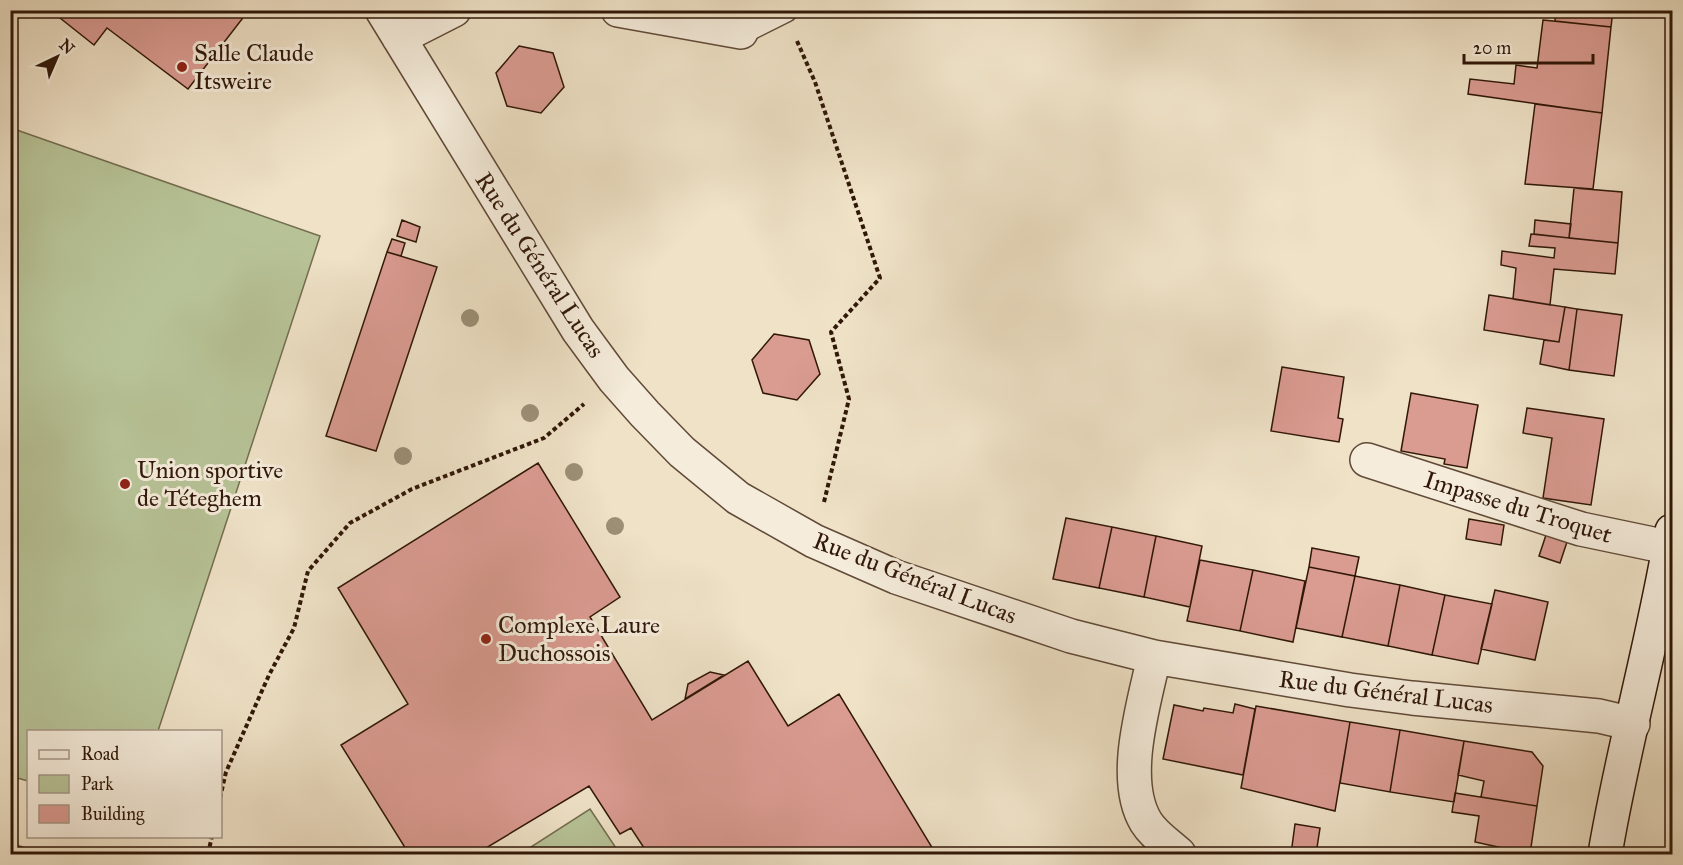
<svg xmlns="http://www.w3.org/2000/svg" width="1683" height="865" font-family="'IM FELL Great Primer',serif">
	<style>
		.green { fill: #b7c397; stroke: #746d50; stroke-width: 1.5 }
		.building { fill: #da9b91; stroke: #301708; stroke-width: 1.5 }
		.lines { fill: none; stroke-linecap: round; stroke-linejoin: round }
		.service-casing { stroke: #604a38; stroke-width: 27 }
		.minor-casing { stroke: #604a38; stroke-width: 36 }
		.secondary-casing { stroke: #301708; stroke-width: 36 }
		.path { stroke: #301708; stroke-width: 4; stroke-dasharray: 4.5 3; stroke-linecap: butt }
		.service { stroke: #f5ecdb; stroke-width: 24 }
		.minor { stroke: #f5ecdb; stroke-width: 33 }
		.secondary { stroke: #f5ecdb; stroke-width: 33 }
		.tree { fill: #9c8f76 }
		.poi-dot { fill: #8f2418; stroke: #f5ecdb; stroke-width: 2 }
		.labels { text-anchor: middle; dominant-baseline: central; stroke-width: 6; stroke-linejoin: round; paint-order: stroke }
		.poi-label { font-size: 24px; fill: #301708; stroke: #f5ecdb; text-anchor: start }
		.street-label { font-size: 24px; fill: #301708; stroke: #f5ecdb }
	</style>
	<rect width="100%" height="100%" fill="#efe2c7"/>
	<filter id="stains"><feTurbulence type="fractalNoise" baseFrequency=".00333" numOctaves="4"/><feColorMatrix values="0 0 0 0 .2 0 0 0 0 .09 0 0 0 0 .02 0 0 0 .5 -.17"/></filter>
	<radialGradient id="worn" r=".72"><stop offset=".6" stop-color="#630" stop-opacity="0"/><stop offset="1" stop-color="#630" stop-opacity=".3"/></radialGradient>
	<!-- green -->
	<path class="green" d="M 11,128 L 320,236 L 158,731 L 28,732 L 28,781 L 10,776 Z
		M 590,809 L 620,854 L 520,854 Z
		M 11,843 L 43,854 L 11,854 Z"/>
	<!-- building -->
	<path class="building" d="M 50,10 L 249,10 L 188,89 L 107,28 L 94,45 Z
		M 1556,10 L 1613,10 L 1611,27 L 1555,21 Z
		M 1543,20 L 1611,27 L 1602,113 L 1468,94 L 1470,79 L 1514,84 L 1516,65 L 1537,68 Z
		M 519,46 L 553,53 L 564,87 L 541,113 L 507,106 L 496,73 Z
		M 1535,104 L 1602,113 L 1593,189 L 1525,184 Z
		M 1574,188 L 1622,192 L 1618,243 L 1569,238 Z
		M 402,220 L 420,227 L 416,242 L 397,236 Z
		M 1535,220 L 1571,224 L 1569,238 L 1534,234 Z
		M 1531,234 L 1618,243 L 1615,274 L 1554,269 L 1550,305 L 1513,299 L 1516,268 L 1501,265 L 1502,251 L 1554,258 L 1555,248 L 1529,246 Z
		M 392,239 L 405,243 L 401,256 L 387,252 Z
		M 387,252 L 437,267 L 376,451 L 326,436 Z
		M 1489,295 L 1565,307 L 1559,342 L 1484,330 Z
		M 1565,307 L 1577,309 L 1569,370 L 1540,364 L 1544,340 L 1559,342 Z
		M 1577,309 L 1622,315 L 1614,376 L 1569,370 Z
		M 774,334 L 809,340 L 820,374 L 797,400 L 763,393 L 752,360 Z
		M 1282,367 L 1344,377 L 1338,418 L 1343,419 L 1339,442 L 1271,431 Z
		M 1411,393 L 1478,405 L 1467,468 L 1444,464 L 1445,459 L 1401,451 Z
		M 1527,408 L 1604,419 L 1591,505 L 1543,498 L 1552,438 L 1523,433 Z
		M 538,463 L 620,597 L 590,617 L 652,720 L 748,661 L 788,726 L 839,694 L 936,854 L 648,854 L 631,828 L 620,834 L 589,786 L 476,854 L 409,854 L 341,745 L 408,704 L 338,588 Z
		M 1066,518 L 1112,527 L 1099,588 L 1053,579 Z
		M 1469,519 L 1504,525 L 1501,545 L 1466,539 Z
		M 1112,527 L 1156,536 L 1144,597 L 1099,588 Z
		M 1546,535 L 1567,542 L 1560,563 L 1539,556 Z
		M 1156,536 L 1202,546 L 1190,607 L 1144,597 Z
		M 1312,548 L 1359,557 L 1355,576 L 1309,567 Z
		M 1200,560 L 1253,570 L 1240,631 L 1187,621 Z
		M 1309,567 L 1355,576 L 1342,637 L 1296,628 Z
		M 1253,570 L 1305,581 L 1293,642 L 1240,631 Z
		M 1355,576 L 1400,585 L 1388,646 L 1342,637 Z
		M 1400,585 L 1445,595 L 1432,655 L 1388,646 Z
		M 1495,590 L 1548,602 L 1535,660 L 1481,649 Z
		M 1445,595 L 1492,604 L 1478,664 L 1432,655 Z
		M 710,672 L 724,675 L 685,699 L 688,684 Z
		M 1235,704 L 1255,709 L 1243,775 L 1163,759 L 1174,705 L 1203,711 L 1204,708 L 1233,713 Z
		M 1256,706 L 1350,722 L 1335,811 L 1241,788 Z
		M 1350,722 L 1400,730 L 1390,792 L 1340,783 Z
		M 1400,730 L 1464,741 L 1454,802 L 1390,792 Z
		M 1464,741 L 1532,752 L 1543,766 L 1537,806 L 1481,797 L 1484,781 L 1458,775 Z
		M 1455,793 L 1537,806 L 1530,854 L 1475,842 L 1479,816 L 1452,812 Z
		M 1295,824 L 1320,828 L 1316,854 L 1291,854 Z"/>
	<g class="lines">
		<!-- service casing -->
		<g class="service-casing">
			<path id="service" d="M 741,32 L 785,10"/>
		</g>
		<!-- minor casing -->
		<g class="minor-casing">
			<path id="minor" d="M 382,10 L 578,330 L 614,379 L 645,414 L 682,452 L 738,498 L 814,541 L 896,577 L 1071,636 L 1154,657 L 1350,690 L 1412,698 L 1599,716 L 1633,724
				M 618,10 L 741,32
				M 399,38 L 454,10
				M 1367,460 L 1581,529 L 1672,548
				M 1154,657 C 1144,704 1120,779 1146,822 C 1154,835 1168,844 1179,854"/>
		</g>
		<!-- secondary casing -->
		<g class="secondary-casing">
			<path id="secondary" d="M 1605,854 C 1623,746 1654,640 1672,531"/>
		</g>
		<!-- path -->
		<path class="path" d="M 797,41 L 815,82 L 880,278 L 831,332 L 849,399 L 824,502
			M 220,798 L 226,772 L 269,675 L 294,628 L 308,571 L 350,523 L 412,489 L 544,438 L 584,404
			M 208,854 L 212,836"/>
		<!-- service -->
		<use href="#service" class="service"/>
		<!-- minor -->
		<use href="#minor" class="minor"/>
		<!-- secondary -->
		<use href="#secondary" class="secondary"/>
	</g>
	<!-- trees -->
	<g class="tree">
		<circle cx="470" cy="318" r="9"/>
		<circle cx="530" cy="413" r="9"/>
		<circle cx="403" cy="456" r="9"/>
		<circle cx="574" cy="472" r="9"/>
		<circle cx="615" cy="526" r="9"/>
	</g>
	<!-- markers -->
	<g class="poi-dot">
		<circle cx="182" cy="67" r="6"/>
		<circle cx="125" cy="484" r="6"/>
		<circle cx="486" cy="639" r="6"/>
	</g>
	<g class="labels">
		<!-- poi labels -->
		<g class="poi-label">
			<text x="194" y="53">Salle Claude<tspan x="194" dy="28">Itsweire</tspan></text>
			<text x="137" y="470">Union sportive<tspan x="137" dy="28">de Téteghem</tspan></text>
			<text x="498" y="625">Complexe Laure<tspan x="498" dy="28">Duchossois</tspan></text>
		</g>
		<!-- street labels -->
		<g class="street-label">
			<text transform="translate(540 265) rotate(57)">Rue du Général Lucas</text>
			<text transform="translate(1518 507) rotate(17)">Impasse du Troquet</text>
			<text transform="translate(915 578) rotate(21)">Rue du Général Lucas</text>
			<text transform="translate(1386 692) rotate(7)">Rue du Général Lucas</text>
		</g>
	</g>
	<!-- margin -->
	<rect width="1683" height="865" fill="none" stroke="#efe2c7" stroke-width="36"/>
	<rect x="12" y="12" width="1659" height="841" fill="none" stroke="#301708" stroke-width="3"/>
	<rect x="18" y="18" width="1647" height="829" fill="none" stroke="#301708" stroke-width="1.5"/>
	<!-- legend -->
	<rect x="27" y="730" width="195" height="108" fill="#f5ecdb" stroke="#a69787" stroke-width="1.5"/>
	<rect x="39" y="750" width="30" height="9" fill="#f5ecdb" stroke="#a69787" stroke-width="1.5"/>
	<text x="81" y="760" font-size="18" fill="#301708">Road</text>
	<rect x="39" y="775" width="30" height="18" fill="#b7c397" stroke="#a69787" stroke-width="1.5"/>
	<text x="81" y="790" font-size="18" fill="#301708">Park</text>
	<rect x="39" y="805" width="30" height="18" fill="#da9b91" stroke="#a69787" stroke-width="1.5"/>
	<text x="81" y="820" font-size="18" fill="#301708">Building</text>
	<!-- north arrow -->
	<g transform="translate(57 57) rotate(44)" stroke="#f5ecdb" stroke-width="4.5" paint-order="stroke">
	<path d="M0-4.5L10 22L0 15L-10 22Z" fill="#301708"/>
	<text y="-9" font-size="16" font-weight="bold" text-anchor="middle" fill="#301708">N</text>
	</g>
	<!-- scale -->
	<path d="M1464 54v9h129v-9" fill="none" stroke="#301708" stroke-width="3"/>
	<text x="1473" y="54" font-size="18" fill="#301708" stroke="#f5ecdb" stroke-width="4.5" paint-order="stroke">20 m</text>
	<rect width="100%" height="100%" filter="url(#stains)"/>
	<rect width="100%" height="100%" fill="url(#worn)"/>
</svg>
